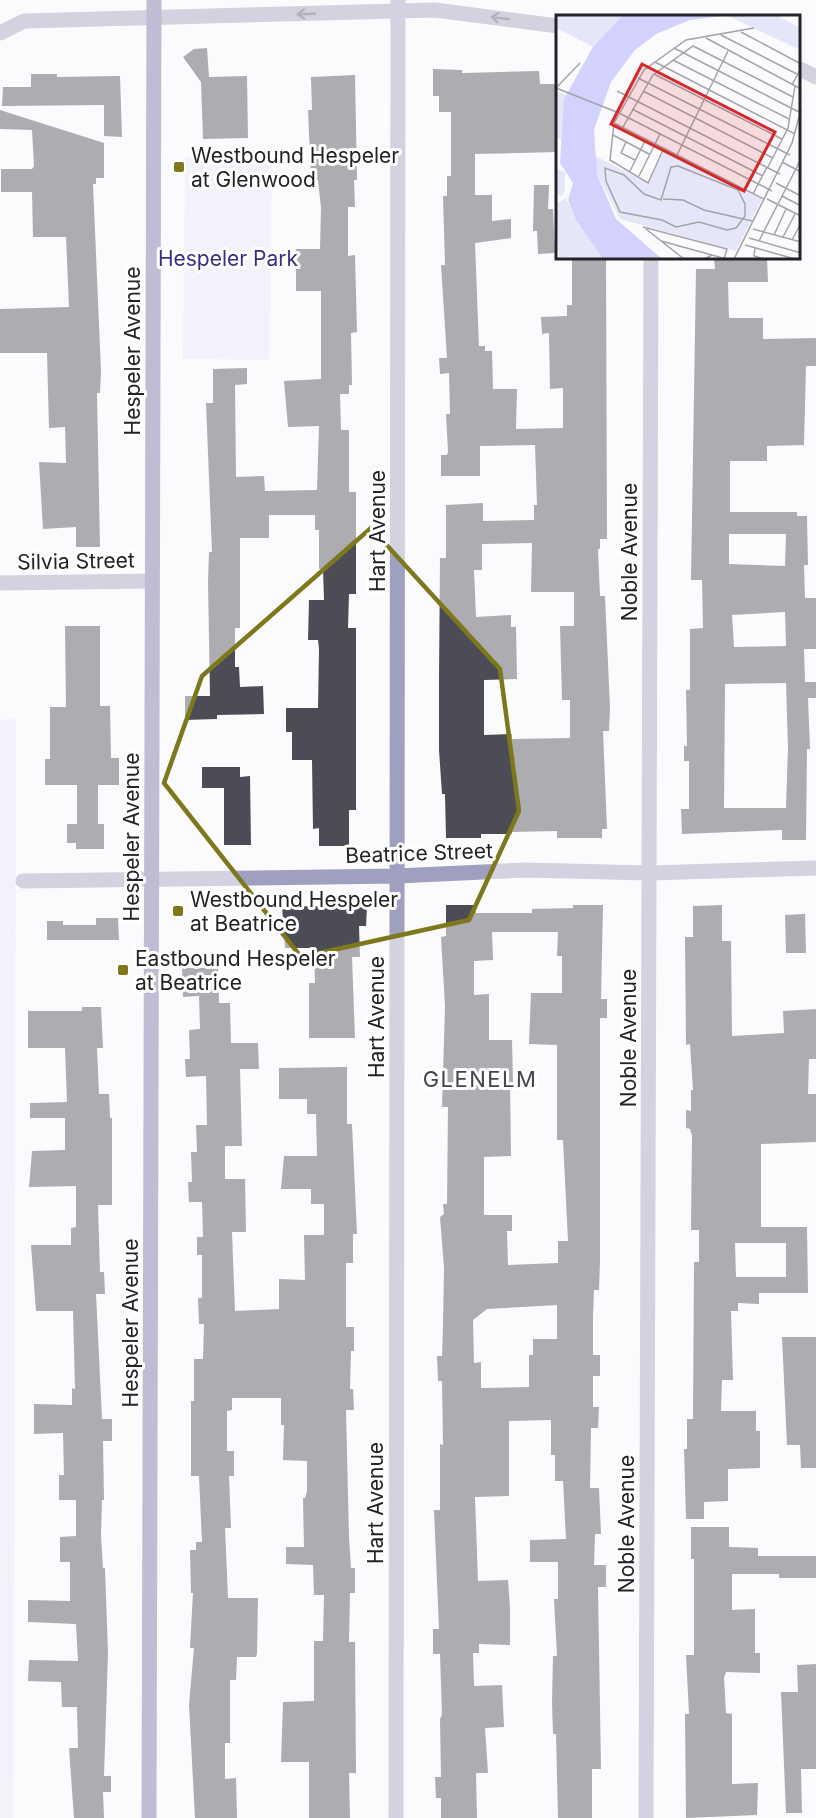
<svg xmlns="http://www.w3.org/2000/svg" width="816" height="1818" font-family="Inter,sans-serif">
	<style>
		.green { fill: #e6e6f9 }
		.building { fill: #4c4c56; fill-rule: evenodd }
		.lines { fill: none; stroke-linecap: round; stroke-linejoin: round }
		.minor { stroke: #9f9fbf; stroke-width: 15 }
		.secondary { stroke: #73729f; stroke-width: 15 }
		.oneway { stroke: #5a5a6b }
		.marked { fill: none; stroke: #7e781d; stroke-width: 4.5; stroke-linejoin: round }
		.poi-dot { fill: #7e781d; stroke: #fff; stroke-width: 2 }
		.labels { text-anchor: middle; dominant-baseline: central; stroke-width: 6; stroke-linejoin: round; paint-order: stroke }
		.poi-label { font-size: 21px; fill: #222227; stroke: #fff; text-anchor: start }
		.park-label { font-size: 21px; fill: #3c2f81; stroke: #fff }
		.street-label { font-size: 21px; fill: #222227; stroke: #fff }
		.neighbourhood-label { font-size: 22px; letter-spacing: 1.5px; fill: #42434c; stroke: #fff }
		.inset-road { fill: none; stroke: #a4a4a8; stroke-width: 1.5 }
		.view { fill: #d62828; fill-opacity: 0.15; stroke: #d62828; stroke-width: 3 }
		.inset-edge { fill: none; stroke: #222227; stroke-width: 3 }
	</style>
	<rect width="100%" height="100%" fill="#fbfbfe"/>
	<!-- green -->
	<path class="green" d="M 185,157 L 272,158 L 270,360 L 183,359 Z
		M 16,719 L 14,1818 L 0,1818 L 0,720 Z"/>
	<!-- building -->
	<path class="building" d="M 207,48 L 209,77 L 247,76 L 248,138 L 203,139 L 201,82 L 183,57 L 194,49 Z
		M 433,69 L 462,70 L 462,73 L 539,71 L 540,84 L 558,84 L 558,152 L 475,154 L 475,195 L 492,195 L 492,221 L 511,219 L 511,238 L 475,243 L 479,346 L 485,346 L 485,351 L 492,351 L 493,389 L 517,389 L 516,429 L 563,428 L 563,388 L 550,389 L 549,333 L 542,334 L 541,317 L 567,316 L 567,305 L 572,305 L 572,258 L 606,258 L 607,539 L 600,539 L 600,549 L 598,549 L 600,596 L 605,596 L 610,708 L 609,731 L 603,731 L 607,829 L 602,829 L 602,838 L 557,838 L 557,831 L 512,832 L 512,834 L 481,834 L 481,838 L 446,838 L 445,794 L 442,794 L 439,750 L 439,678 L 440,558 L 446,558 L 446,505 L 483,503 L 483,521 L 534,520 L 534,505 L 537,505 L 535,445 L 480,446 L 480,476 L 441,476 L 441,455 L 447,455 L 448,452 L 446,414 L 450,414 L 449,373 L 440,374 L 439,358 L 447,358 L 441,265 L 445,265 L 443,196 L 447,196 L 447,176 L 451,176 L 451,112 L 439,112 L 439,96 L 433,96 ZM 532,543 L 531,592 L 574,592 L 574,626 L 560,626 L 562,700 L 570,700 L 570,738 L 512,739 L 512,734 L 484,735 L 484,680 L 517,679 L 516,627 L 511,627 L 511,615 L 476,617 L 474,570 L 482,570 L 482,544 Z
		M 31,74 L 57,74 L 57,77 L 120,76 L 122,137 L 104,136 L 104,105 L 2,106 L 3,87 L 31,87 Z
		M 355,75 L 357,180 L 354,180 L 355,207 L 348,207 L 348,256 L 355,255 L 357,332 L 351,333 L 352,385 L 349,385 L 349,394 L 340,394 L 341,430 L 349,430 L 349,492 L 356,492 L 356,594 L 349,594 L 348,628 L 356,628 L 356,810 L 349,810 L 349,846 L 319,846 L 319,828 L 313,829 L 312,760 L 292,760 L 292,732 L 286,732 L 286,708 L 318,708 L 319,649 L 318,640 L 308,640 L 309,600 L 324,600 L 323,569 L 319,569 L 319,530 L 315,530 L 315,515 L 269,515 L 269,538 L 240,538 L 240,628 L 235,628 L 235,667 L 239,667 L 240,687 L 263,686 L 264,714 L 217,715 L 217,719 L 185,720 L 185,696 L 210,696 L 208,582 L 209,552 L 212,552 L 206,403 L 213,403 L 213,369 L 247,368 L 247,384 L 235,385 L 236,477 L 264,476 L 265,491 L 317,490 L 319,426 L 288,427 L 284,381 L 321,379 L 321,291 L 296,291 L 296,249 L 320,249 L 321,208 L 318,180 L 311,180 L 308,110 L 312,110 L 311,77 Z
		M 0,110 L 104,143 L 104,178 L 96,178 L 96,184 L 93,184 L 101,371 L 100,393 L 97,393 L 100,547 L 76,547 L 76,527 L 43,529 L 39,462 L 66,463 L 65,427 L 49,428 L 47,353 L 0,353 L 0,309 L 69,307 L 66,237 L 33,237 L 32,192 L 1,192 L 1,169 L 32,169 L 34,166 L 32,130 L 0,129 Z
		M 534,185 L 549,185 L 548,209 L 553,209 L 555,253 L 538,254 L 537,231 L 533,231 Z
		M 714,258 L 767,258 L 768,282 L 728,282 L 729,318 L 763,318 L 763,339 L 816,338 L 816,366 L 806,366 L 804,445 L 767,446 L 767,461 L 730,461 L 730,512 L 797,512 L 797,516 L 807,516 L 808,565 L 804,565 L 805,598 L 816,598 L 816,649 L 804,649 L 805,682 L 816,682 L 816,698 L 808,698 L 810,749 L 807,749 L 806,840 L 782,840 L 782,830 L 682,834 L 681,809 L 689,809 L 689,761 L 684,761 L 684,746 L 687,746 L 686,690 L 690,690 L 690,629 L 703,628 L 702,580 L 691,580 L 696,269 L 715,269 ZM 729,534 L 786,534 L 785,566 L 729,564 ZM 785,612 L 786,646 L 734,647 L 732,615 ZM 786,683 L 788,748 L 786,808 L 724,808 L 725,684 Z
		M 65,626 L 100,626 L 100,706 L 110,706 L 111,758 L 119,758 L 119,785 L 98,785 L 98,824 L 104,824 L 104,849 L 76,849 L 76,843 L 67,843 L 67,824 L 77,824 L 77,785 L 45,785 L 45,759 L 50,759 L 50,707 L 66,707 Z
		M 202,767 L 240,767 L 240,777 L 250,776 L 251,845 L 224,845 L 224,788 L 202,788 Z
		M 446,905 L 476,905 L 476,913 L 532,913 L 532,909 L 573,908 L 573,905 L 603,905 L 601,999 L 607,999 L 607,1018 L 600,1018 L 600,1261 L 599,1290 L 594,1290 L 593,1317 L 593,1355 L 600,1355 L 600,1376 L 593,1376 L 593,1407 L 599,1407 L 598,1428 L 591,1428 L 590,1488 L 599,1488 L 601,1534 L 595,1534 L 594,1565 L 606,1565 L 606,1587 L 598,1587 L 601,1769 L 592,1769 L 592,1818 L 558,1818 L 556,1734 L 553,1734 L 552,1702 L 553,1656 L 557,1656 L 554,1599 L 558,1599 L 558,1562 L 530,1562 L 530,1540 L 566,1539 L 563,1481 L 555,1481 L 555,1455 L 551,1455 L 551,1420 L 509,1421 L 509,1496 L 475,1497 L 478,1581 L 508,1580 L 510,1608 L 510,1645 L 479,1644 L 479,1653 L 473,1653 L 474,1686 L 502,1685 L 504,1727 L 485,1728 L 488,1773 L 476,1773 L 477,1818 L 441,1818 L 441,1798 L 436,1798 L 435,1777 L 441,1777 L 440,1719 L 442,1715 L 440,1654 L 433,1654 L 433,1629 L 439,1629 L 434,1510 L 440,1510 L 440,1444 L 443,1445 L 442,1381 L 438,1381 L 437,1356 L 442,1356 L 443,1325 L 444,1268 L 440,1217 L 444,1214 L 443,1204 L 447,1204 L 448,1107 L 442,1107 L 445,1006 L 441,937 L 446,936 ZM 492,932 L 558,932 L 557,956 L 562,956 L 562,993 L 531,993 L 529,1044 L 557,1045 L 557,1140 L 563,1140 L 568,1241 L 558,1241 L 558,1263 L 508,1265 L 507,1231 L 512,1231 L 512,1215 L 484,1215 L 484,1157 L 511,1156 L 510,1082 L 513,1082 L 512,1040 L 489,1040 L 489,994 L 474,995 L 474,961 L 493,960 ZM 557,1305 L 557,1339 L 533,1339 L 533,1355 L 529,1355 L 529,1387 L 481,1388 L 481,1362 L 474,1363 L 473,1320 L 487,1309 Z
		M 722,905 L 722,941 L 731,941 L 732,1036 L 784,1033 L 783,1011 L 816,1009 L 816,1059 L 809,1059 L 808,1094 L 816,1094 L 816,1142 L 761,1144 L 761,1227 L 807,1227 L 808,1293 L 759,1293 L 759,1304 L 738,1303 L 738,1311 L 731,1311 L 733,1380 L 722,1380 L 721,1411 L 756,1411 L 756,1431 L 760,1431 L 760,1468 L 728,1469 L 728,1501 L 704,1502 L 704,1519 L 686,1519 L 684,1449 L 687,1449 L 687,1419 L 693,1419 L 694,1262 L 699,1262 L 699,1230 L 691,1230 L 692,1136 L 690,1129 L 686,1128 L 686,1110 L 691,1111 L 691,1090 L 693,1090 L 690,1044 L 686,1045 L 685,937 L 693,937 L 693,906 ZM 735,1243 L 786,1243 L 786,1277 L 736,1277 Z
		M 282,906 L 367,907 L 366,926 L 359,926 L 360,957 L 352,957 L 355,1038 L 309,1038 L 309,983 L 315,983 L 314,948 L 285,948 Z
		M 805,914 L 806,953 L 786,953 L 785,915 Z
		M 96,918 L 118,918 L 119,940 L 47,940 L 47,921 L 63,921 L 63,925 L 96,925 Z
		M 182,968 L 218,968 L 219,1003 L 230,1003 L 231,1043 L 258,1043 L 259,1069 L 240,1069 L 242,1146 L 225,1146 L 225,1179 L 245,1179 L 246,1232 L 232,1232 L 235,1311 L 279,1309 L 279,1279 L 305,1280 L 304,1235 L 324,1235 L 324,1204 L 311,1204 L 311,1189 L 281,1189 L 284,1156 L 317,1156 L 316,1114 L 307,1114 L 307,1099 L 279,1099 L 279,1068 L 347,1067 L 347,1124 L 352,1124 L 357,1234 L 353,1234 L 353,1263 L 346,1263 L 346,1327 L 354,1327 L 354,1351 L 351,1351 L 350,1389 L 353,1389 L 354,1410 L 346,1410 L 349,1537 L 351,1568 L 355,1568 L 355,1593 L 350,1593 L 349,1642 L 355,1642 L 356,1773 L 349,1773 L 350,1818 L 309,1818 L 309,1762 L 281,1762 L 283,1702 L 314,1701 L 314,1641 L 323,1641 L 324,1595 L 314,1595 L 313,1565 L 286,1564 L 286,1547 L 304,1547 L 303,1498 L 305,1498 L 307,1491 L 307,1461 L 283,1460 L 284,1425 L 281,1425 L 281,1398 L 232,1398 L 232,1410 L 227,1411 L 227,1451 L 234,1451 L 234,1476 L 229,1476 L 231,1528 L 225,1528 L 228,1598 L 258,1598 L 257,1654 L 256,1657 L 237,1657 L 236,1680 L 230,1680 L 230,1743 L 225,1743 L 225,1779 L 236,1778 L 237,1818 L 195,1818 L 189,1705 L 194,1648 L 190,1648 L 193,1593 L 191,1593 L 190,1550 L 196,1550 L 196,1542 L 202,1542 L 199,1476 L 191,1476 L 191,1401 L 194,1401 L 194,1359 L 203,1359 L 204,1324 L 199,1324 L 198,1298 L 202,1298 L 202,1255 L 197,1255 L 197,1237 L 203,1237 L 202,1202 L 189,1202 L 188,1182 L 192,1182 L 191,1152 L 197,1152 L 196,1125 L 207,1125 L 206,1076 L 186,1077 L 185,1059 L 190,1059 L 189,1030 L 200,1029 L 199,996 L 183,997 Z
		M 82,1007 L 101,1007 L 103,1048 L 97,1048 L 99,1094 L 109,1094 L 110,1118 L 112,1118 L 112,1205 L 98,1205 L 100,1272 L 104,1272 L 105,1294 L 96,1294 L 102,1419 L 112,1419 L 112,1441 L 103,1441 L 104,1500 L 102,1500 L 101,1536 L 103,1568 L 105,1568 L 108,1653 L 104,1776 L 111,1776 L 111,1792 L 103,1792 L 104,1818 L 74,1818 L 69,1748 L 78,1748 L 77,1707 L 62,1707 L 61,1682 L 28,1681 L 29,1660 L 78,1661 L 76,1624 L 28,1622 L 28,1600 L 70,1601 L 70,1562 L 60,1562 L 60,1537 L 76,1536 L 76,1500 L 59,1500 L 59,1475 L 64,1475 L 63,1433 L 34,1434 L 34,1404 L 72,1405 L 72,1388 L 75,1389 L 73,1311 L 36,1311 L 31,1245 L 71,1245 L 71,1228 L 76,1227 L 76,1186 L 29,1187 L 32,1151 L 65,1150 L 65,1118 L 30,1118 L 30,1103 L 67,1102 L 65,1048 L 28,1048 L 28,1011 L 82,1011 Z
		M 782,1337 L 816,1337 L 816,1468 L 801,1468 L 800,1445 L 787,1445 Z
		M 691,1527 L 729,1527 L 729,1547 L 758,1548 L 758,1556 L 816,1556 L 816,1578 L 779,1578 L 779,1574 L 732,1574 L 732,1610 L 755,1609 L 755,1653 L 760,1653 L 760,1673 L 726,1672 L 724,1678 L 726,1713 L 732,1714 L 732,1784 L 758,1783 L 757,1815 L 686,1818 L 685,1714 L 689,1714 L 686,1655 L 694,1655 L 694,1559 L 691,1559 Z
		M 816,1664 L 816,1769 L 801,1769 L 802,1813 L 786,1813 L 781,1692 L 798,1692 L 797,1665 Z"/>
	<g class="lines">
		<!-- minor -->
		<path class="minor" d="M 0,33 L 24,21 L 435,10 L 558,26
			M 800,69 L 816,77
			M 0,583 L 152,581
			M 23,881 L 397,876 L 525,870 L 650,873 L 816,868
			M 396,1818 L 398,0
			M 646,1818 L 651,258"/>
		<!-- secondary -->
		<path class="secondary" d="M 149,1818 L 154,0"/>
	</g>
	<!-- one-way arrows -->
	<defs><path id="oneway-shaft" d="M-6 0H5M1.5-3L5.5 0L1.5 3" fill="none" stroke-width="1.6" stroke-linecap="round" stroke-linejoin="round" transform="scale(1.5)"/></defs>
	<g class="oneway">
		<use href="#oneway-shaft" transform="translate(306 14) rotate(178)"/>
		<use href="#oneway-shaft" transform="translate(500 18) rotate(-173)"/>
	</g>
	<!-- marked area -->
	<path d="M0 0H816V1818H0ZM 371,528 L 500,669 L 519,811 L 469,920 L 301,957 L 164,783 L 202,676 Z" fill="#fbfbfe" fill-opacity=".55" fill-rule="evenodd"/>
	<path class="marked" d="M 371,528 L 500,669 L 519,811 L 469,920 L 301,957 L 164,783 L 202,676 Z"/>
	<!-- markers -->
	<g class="poi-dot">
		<rect x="173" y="161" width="12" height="12" rx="3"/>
		<rect x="172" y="905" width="12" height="12" rx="3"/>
		<rect x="117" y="964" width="12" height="12" rx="3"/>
	</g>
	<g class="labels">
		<!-- poi labels -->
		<g class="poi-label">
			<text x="191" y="155">Westbound Hespeler<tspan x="191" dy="24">at Glenwood</tspan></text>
			<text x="190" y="899">Westbound Hespeler<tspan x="190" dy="24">at Beatrice</tspan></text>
			<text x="135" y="958">Eastbound Hespeler<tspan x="135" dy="24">at Beatrice</tspan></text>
		</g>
		<!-- park labels -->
		<g class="park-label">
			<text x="228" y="258">Hespeler Park</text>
		</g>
		<!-- street labels -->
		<g class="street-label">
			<text transform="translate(132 351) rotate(-90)">Hespeler Avenue</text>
			<text transform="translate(377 531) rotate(-90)">Hart Avenue</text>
			<text transform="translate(629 552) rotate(-90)">Noble Avenue</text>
			<text transform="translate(76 561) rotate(-1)">Silvia Street</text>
			<text transform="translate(131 837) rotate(-90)">Hespeler Avenue</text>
			<text transform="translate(419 853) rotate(-2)">Beatrice Street</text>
			<text transform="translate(376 1017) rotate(-90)">Hart Avenue</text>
			<text transform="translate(628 1038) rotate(-90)">Noble Avenue</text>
			<text transform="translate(130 1323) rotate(-90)">Hespeler Avenue</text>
			<text transform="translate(375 1503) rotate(-90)">Hart Avenue</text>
			<text transform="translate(626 1524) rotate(-90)">Noble Avenue</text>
		</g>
		<!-- neighbourhood labels -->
		<g class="neighbourhood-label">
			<text x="480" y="1079">GLENELM</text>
		</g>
	</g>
	<!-- overview -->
	<g transform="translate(556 15)">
		<rect width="244" height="244" fill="#fbfbfe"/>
		<path d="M 0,0 L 67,0 L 37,32 L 0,13 ZM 220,0 L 244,13 L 244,35 L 172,1 ZM 0,76 L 10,80 L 5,125 L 0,122 ZM 109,134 L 206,184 L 180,236 L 64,204 L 41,159 L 39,141 L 92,168 ZM 0,153 L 9,157 L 9,176 L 5,182 L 0,177 ZM 10,183 L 20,205 L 47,244 L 3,244 L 0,189 Z" fill="#e6e6f9"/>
		<path d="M 67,0 L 175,0 L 134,5 L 100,19 L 79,35 L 55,67 L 38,115 L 41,159 L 60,204 L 106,244 L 47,244 L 20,205 L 12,185 L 17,168 L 4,148 L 8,84 L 37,32 Z" fill="#d3d2ff"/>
		<path class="inset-road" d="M 185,17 L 245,49M 165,20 L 241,59M 150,23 L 245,74M 118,33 L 245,98M 117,45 L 233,104M 99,47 L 239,119M 98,59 L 226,124M 82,63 L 234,140M 236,70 L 245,53M 0,73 L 24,48M 0,73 L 63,98 L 216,176M 61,76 L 224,159M 87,76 L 217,143M 76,94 L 207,161M 58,108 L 208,184M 67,112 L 97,60 L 137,31 L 237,82M 57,120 L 93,139M 70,127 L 65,138 L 79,145M 108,133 L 92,168 L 54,145 L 58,108 L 88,55 L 130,25 L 198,13M 121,140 L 172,36M 226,147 L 245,157M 122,151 L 182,175 L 189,189 L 189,201 L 180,213 L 171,215 L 143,207 L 120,212 L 106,205 L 64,197 L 50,166 L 49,153 L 68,160 L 88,179 L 105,185 L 115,152 ZM 212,152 L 232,113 L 239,71M 74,156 L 90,124M 83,161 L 104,119M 220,168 L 245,181M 197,179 L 211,152M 226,181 L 245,191M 107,184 L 127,185 L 148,195 L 196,206M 211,184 L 245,201M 87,212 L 171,234 L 168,244M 90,214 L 128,244M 197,214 L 245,227M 218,220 L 230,194M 227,222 L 239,199M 193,223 L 245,238M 236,225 L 245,208M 105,226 L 156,240M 203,226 L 245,144M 189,230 L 239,244M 199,233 L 198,241 L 208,244M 148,244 L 156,240 L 170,244M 178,244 L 236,128 L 245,95"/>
		<path class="view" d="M 86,49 L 219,117 L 188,176 L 55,109 Z"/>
		<rect width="244" height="244" class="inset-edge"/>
	</g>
</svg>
